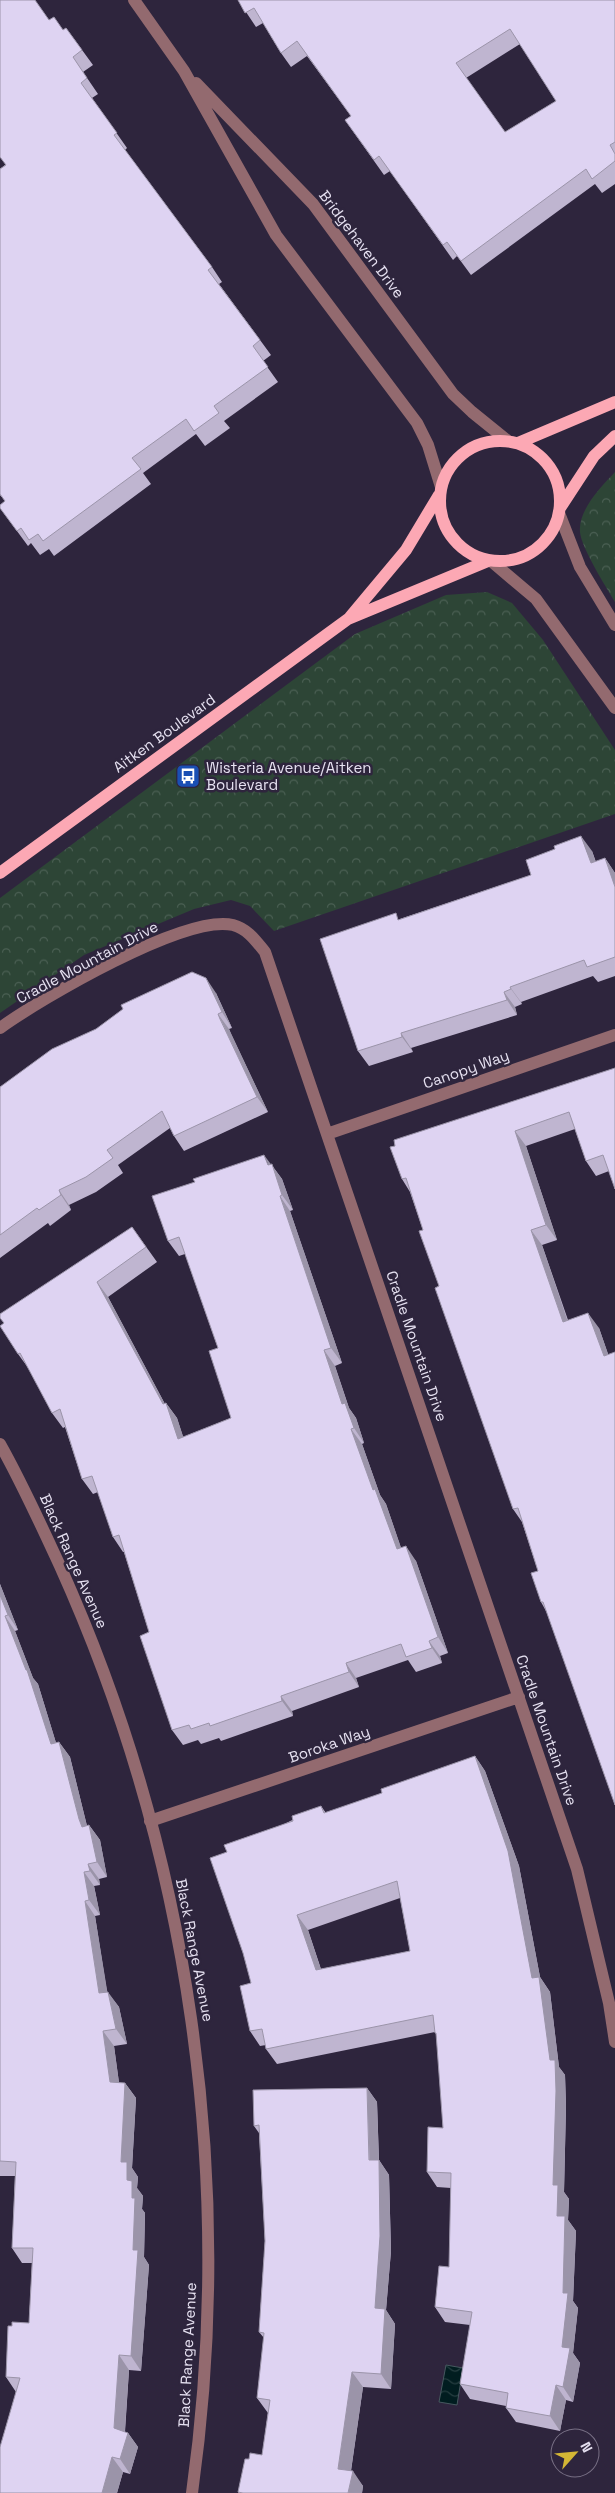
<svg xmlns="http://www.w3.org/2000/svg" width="615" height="2493" font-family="'Space Grotesk',sans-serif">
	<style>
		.park { fill: url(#park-crowns) }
		.water { fill: url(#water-waves); stroke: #46585f }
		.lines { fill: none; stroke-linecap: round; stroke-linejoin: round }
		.minor { stroke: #936a6f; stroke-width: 12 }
		.major { stroke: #fca8b4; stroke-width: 12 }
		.wall { fill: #bfb5d0; fill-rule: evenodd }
		.shaded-wall { fill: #9b94a9 }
		.building { fill: #ded3f2; stroke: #9b94a9; fill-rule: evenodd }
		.labels { text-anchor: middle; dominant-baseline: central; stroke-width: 5; stroke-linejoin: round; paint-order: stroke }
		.street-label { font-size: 15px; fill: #e6e1f1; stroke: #2e253d }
		.poi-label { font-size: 15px; fill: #e6e1f1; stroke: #2e253d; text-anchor: start }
	</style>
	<defs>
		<pattern id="park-crowns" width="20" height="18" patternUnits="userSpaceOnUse" patternTransform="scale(1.25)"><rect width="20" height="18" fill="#2d4536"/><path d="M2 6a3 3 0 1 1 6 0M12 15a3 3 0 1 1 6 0" fill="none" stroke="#4b6054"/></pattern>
		<pattern id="water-waves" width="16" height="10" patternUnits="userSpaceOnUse" patternTransform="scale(1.25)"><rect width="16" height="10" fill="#011d20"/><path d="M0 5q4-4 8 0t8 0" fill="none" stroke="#263e41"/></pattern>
	</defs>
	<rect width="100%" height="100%" fill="#2e253d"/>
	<!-- park -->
	<path class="park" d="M 615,472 L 615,602 C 606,587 581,547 580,532 C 578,510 601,487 615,472 Z
		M 487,592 L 512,603 L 543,640 L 615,750 L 615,814 L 274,931 L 250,906 L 231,900 L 194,909 L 84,955 L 0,1013 L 0,898 L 355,634 L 446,595 Z"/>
	<!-- water -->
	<path class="water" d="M 446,2365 L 463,2368 L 457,2405 L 439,2402 Z"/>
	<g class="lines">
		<!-- minor -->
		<path class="minor" d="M 134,0 L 184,71 L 276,235 L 417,423 L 428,445 L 441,487
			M 196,83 L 313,204 L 453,394 L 472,412 L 508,441
			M 559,513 L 580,567 L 615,625
			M 491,561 L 536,599 L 615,708
			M 0,1028 C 42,998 185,914 233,925 C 248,929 256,941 265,952 L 577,1869 L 609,2003 L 615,2042
			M 327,1134 L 615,1035
			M 0,1444 C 22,1483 41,1525 60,1566 C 190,1854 236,2180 192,2493
			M 150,1821 L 519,1697"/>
		<!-- major -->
		<path class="major" d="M440 501a60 60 0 1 1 120 0a60 60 0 1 1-120 0Z
			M 518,443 L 615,402
			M 560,508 L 594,456 L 615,436
			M 350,617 L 406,550 L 439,495
			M 0,873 L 348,619 L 488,561"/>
	</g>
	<!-- wall -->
	<path class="wall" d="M 238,0 L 615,0 L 615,184 L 602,193 L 595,184 L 471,275 L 457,256 L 453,260 L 390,171 L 384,175 L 345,120 L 351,116 L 307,56 L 291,67 L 281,53 L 263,23 L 256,27 ZM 520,44 L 556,101 L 505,132 L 466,78 Z
		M 49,20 L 63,30 L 66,28 L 93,65 L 83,72 L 98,94 L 92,98 L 127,148 L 125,150 L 212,267 L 222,282 L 219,284 L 271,355 L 263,361 L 278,382 L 224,421 L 230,428 L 205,446 L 196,434 L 143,473 L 151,484 L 54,556 L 49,549 L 40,555 L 31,543 L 28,546 L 0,508 L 5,501 L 0,495 L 0,169 L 5,165 Z
		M 592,851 L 596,862 L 605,858 L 615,873 L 615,976 L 598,982 L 593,976 L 521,1002 L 522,1004 L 515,1007 L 517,1015 L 411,1048 L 413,1052 L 369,1066 L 358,1051 L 400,919 L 531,875 Z
		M 216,993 L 232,1028 L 229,1029 L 231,1034 L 268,1112 L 184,1151 L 174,1136 L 170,1128 L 118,1165 L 123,1173 L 96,1192 L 69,1205 L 71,1210 L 50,1226 L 48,1223 L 0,1258 L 0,1087 Z
		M 615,1068 L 609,1171 L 596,1176 L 586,1161 L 575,1129 L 526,1146 L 557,1240 L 542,1245 L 568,1320 L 599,1328 L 608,1354 L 546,1611 L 541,1602 L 538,1571 L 522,1522 L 513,1509 L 439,1286 L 423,1230 L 410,1192 L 402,1179 Z
		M 271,1164 L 282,1179 L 293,1210 L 290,1211 L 342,1363 L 335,1366 L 349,1408 L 356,1418 L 364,1443 L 362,1444 L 380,1495 L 386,1504 L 401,1548 L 416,1561 L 448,1653 L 440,1656 L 442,1663 L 416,1672 L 408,1660 L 356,1678 L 359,1687 L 292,1711 L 293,1716 L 221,1741 L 219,1738 L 201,1744 L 198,1740 L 183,1745 L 172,1730 L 149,1632 L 124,1552 L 123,1552 L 113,1537 L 98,1492 L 93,1494 L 82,1479 L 65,1427 L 63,1428 L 52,1413 L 29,1369 L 18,1354 L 132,1227 L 157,1262 L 108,1297 L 165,1404 L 166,1403 L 177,1418 L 183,1437 L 231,1418 L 218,1348 L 185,1254 L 179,1256 L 168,1241 Z
		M 0,1584 L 18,1630 L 15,1631 L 33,1678 L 38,1684 L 56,1743 L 59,1742 L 70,1757 L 87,1826 L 89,1825 L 100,1840 L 107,1877 L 99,1879 L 100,1885 L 94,1886 L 100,1915 L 95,1916 L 107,1992 L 119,2007 L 127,2044 L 114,2046 L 119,2083 L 125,2083 L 136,2098 L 132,2168 L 138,2177 L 137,2188 L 143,2196 L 142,2209 L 145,2213 L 144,2257 L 149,2265 L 141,2371 L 129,2370 L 125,2432 L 128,2433 L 138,2447 L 130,2474 L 123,2472 L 117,2493 L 0,2493 L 16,2392 L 6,2377 L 12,2326 L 29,2323 L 32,2263 L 22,2263 L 12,2248 L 15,2176 L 0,2176 Z
		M 475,1756 L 485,1771 L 519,1866 L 540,1977 L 550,1992 L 559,2067 L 565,2075 L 566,2106 L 564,2192 L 569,2199 L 568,2220 L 576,2231 L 573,2301 L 578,2308 L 573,2353 L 580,2363 L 573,2402 L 566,2400 L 560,2431 L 516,2422 L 506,2408 L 506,2406 L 470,2399 L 460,2384 L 470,2325 L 445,2322 L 435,2307 L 449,2267 L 451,2188 L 437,2187 L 427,2172 L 443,2128 L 437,2036 L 435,2032 L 277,2064 L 266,2049 L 266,2045 L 260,2046 L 250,2031 L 251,1983 L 227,1852 L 321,1806 L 326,1813 L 382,1793 ZM 400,1898 L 410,1951 L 321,1969 L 308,1930 Z
		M 367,2088 L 377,2102 L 379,2160 L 389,2175 L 391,2251 L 386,2310 L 395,2324 L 391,2389 L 363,2387 L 351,2471 L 363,2486 L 362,2493 L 239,2493 L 238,2492 L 249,2459 L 262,2455 L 268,2413 L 257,2398 L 264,2338 L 259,2332 L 265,2241 L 259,2133 L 254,2126 Z"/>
	<!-- shaded-wall -->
	<path class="shaded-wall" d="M 581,836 L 592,851 L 601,878 L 591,863 Z
		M 605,858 L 615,873 L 615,887 Z
		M 206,978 L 216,993 L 232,1028 L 222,1012 Z
		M 510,987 L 521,1002 L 522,1004 L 511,989 Z
		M 504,992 L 515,1007 L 517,1015 L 507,1000 Z
		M 218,1014 L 229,1029 L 268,1112 L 257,1097 Z
		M 401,1033 L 411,1048 L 413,1052 L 402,1037 Z
		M 515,1131 L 526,1146 L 557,1240 L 546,1225 Z
		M 264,1155 L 282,1179 L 293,1210 L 282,1195 Z
		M 59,1190 L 69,1205 L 71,1210 L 61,1195 Z
		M 280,1196 L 290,1211 L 342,1363 L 331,1348 Z
		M 531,1230 L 542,1245 L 573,1337 L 563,1322 Z
		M 97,1282 L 108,1297 L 168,1410 L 166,1403 L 177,1418 L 189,1454 L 178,1439 L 163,1404 Z
		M 588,1313 L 599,1328 L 614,1371 L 604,1356 Z
		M 324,1350 L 335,1366 L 349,1408 L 356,1418 L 364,1443 L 354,1428 L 342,1404 Z
		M 351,1429 L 362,1444 L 380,1495 L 386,1504 L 407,1565 L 397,1549 L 373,1490 Z
		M 406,1546 L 416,1561 L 448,1653 L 438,1637 Z
		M 0,1584 L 18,1630 L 8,1615 L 0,1595 Z
		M 5,1616 L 15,1631 L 33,1678 L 38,1684 L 61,1759 L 51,1744 L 26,1670 Z
		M 429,1641 L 440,1656 L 442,1663 L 432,1648 Z
		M 346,1663 L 356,1678 L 359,1687 L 349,1672 Z
		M 281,1696 L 292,1711 L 293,1716 L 282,1701 Z
		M 59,1742 L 70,1757 L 89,1834 L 82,1827 L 79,1819 Z
		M 475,1756 L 485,1771 L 519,1866 L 540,1977 L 550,1992 L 559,2067 L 565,2075 L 566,2106 L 564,2192 L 569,2199 L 568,2220 L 576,2231 L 573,2301 L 578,2308 L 573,2353 L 580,2363 L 573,2402 L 563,2387 L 562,2347 L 563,2293 L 557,2216 L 553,2185 L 532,1978 Z
		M 89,1825 L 100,1840 L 107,1877 L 97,1862 Z
		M 88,1864 L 99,1879 L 100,1885 L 90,1871 Z
		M 84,1872 L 94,1886 L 100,1915 L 89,1900 Z
		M 85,1901 L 95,1916 L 110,2008 L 99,1993 Z
		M 297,1915 L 308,1930 L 326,1985 L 316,1970 Z
		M 108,1992 L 119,2007 L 127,2044 L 116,2029 Z
		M 103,2031 L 114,2046 L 121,2097 L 110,2082 Z
		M 125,2083 L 136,2098 L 132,2168 L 138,2177 L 137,2188 L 143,2196 L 142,2209 L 145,2213 L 144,2257 L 149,2265 L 141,2371 L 131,2356 L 132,2198 L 121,2162 Z
		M 367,2088 L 377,2102 L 379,2163 L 379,2160 L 389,2175 L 391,2251 L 386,2310 L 395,2324 L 391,2389 L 381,2374 L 375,2308 Z
		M 119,2355 L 129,2370 L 124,2443 L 114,2428 Z
		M 352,2372 L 363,2387 L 349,2484 L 338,2469 Z
		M 556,2385 L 566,2400 L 560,2431 L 550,2416 Z
		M 128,2433 L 138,2447 L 130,2474 L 120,2459 Z
		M 112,2457 L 123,2472 L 117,2493 L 102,2493 Z
		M 353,2471 L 363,2486 L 362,2493 L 348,2493 Z"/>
	<!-- building -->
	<path class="building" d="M 0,0 L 35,0 L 49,20 L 54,17 L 63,30 L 66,28 L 82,50 L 73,57 L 87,78 L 81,83 L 117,133 L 114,135 L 212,267 L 208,270 L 260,340 L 253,346 L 268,367 L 214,406 L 219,413 L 194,431 L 186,419 L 132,458 L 141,469 L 43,541 L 38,534 L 29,540 L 21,528 L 17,531 L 0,508 L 0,505 L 5,501 L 0,494 L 0,169 L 6,165 L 0,157 Z
		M 238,0 L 615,0 L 615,142 L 610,145 L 615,154 L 615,161 L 592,179 L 586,169 L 461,261 L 447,242 L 443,245 L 379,156 L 374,160 L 345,120 L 351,116 L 297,41 L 281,53 L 254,8 L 245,13 ZM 510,29 L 556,101 L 505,132 L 456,63 Z
		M 581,836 L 591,863 L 605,858 L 615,887 L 615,957 L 587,967 L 584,960 L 510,987 L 511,989 L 504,992 L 507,1000 L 401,1033 L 402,1037 L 358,1051 L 320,939 L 396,913 L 398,920 L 531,875 L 526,860 L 555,849 L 554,846 Z
		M 192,972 L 206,978 L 222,1012 L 218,1014 L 220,1019 L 257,1097 L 174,1136 L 162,1111 L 107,1150 L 113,1158 L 86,1177 L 59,1190 L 61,1195 L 39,1210 L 37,1208 L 0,1235 L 0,1087 L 52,1049 L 96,1029 L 123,1009 L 121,1005 Z
		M 615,1068 L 615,1189 L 603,1155 L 586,1161 L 569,1112 L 515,1131 L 546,1225 L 531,1230 L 563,1322 L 588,1313 L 604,1356 L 615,1352 L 615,1805 L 543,1602 L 541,1602 L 531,1573 L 538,1571 L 518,1508 L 513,1509 L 435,1288 L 439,1286 L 419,1231 L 423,1230 L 406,1178 L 402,1179 L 390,1147 L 395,1146 L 394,1140 Z
		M 264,1155 L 268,1165 L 272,1164 L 282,1195 L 280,1196 L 331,1348 L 324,1350 L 342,1404 L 345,1403 L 354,1428 L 351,1429 L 373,1490 L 375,1489 L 397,1549 L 406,1546 L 438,1637 L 429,1641 L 432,1648 L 406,1657 L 401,1644 L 346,1663 L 349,1672 L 281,1696 L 282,1701 L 210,1726 L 209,1723 L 191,1729 L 189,1725 L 172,1730 L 140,1636 L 149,1632 L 119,1535 L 113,1537 L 92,1476 L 82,1479 L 60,1409 L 52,1413 L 20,1353 L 18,1354 L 0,1326 L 4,1323 L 0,1318 L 0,1314 L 132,1227 L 146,1247 L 97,1282 L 163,1404 L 166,1403 L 178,1439 L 231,1418 L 209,1351 L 218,1348 L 179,1237 L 168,1241 L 152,1196 L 195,1182 L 193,1179 Z
		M 0,1595 L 8,1615 L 5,1616 L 26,1670 L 27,1670 L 51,1744 L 59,1742 L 79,1819 L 82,1827 L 89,1825 L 97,1862 L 88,1864 L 90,1871 L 84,1872 L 89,1900 L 85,1901 L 99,1993 L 108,1992 L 116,2029 L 103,2031 L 110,2082 L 125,2083 L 121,2162 L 127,2162 L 127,2180 L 132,2181 L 132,2198 L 135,2198 L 133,2250 L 138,2250 L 131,2356 L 119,2355 L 114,2428 L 128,2433 L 120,2459 L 112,2457 L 102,2493 L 0,2493 L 0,2447 L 20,2378 L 6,2377 L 8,2326 L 12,2326 L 12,2322 L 29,2323 L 33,2248 L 12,2248 L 16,2162 L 0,2161 Z
		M 475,1756 L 508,1851 L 532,1978 L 539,1977 L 550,2060 L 555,2060 L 556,2091 L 553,2185 L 558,2185 L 557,2216 L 565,2216 L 563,2293 L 568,2293 L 562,2347 L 570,2348 L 563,2387 L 556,2385 L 550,2416 L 506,2408 L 508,2393 L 460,2384 L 472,2312 L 435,2307 L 439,2266 L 449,2267 L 451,2173 L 427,2172 L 428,2127 L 443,2128 L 436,2033 L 435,2033 L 433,2015 L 266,2049 L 262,2029 L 250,2031 L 240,1986 L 251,1983 L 243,1953 L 210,1858 L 227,1852 L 224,1845 L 293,1821 L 292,1816 L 321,1806 L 324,1813 L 382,1793 L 381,1789 ZM 397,1881 L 410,1951 L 316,1970 L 297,1915 Z
		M 367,2088 L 369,2160 L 379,2160 L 380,2236 L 375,2308 L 385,2309 L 381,2374 L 352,2372 L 338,2469 L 353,2471 L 348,2493 L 243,2493 L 238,2492 L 245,2459 L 249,2459 L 250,2453 L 262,2455 L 270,2400 L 257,2398 L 264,2333 L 259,2332 L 265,2241 L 259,2125 L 254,2126 L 253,2090 Z"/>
	<!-- icons -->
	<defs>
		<g id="bus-square" transform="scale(1.25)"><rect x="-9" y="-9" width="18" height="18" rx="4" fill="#1a4fb4" stroke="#2e253d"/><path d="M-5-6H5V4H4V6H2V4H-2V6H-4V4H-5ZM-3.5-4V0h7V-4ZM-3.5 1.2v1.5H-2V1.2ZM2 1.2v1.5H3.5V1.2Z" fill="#fff"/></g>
	</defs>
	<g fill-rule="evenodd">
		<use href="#bus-square" x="188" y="776"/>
	</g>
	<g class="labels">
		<!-- street labels -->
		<g class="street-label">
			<text transform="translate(362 244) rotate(53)">Bridgehaven Drive</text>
			<text transform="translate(164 733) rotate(-36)">Aitken Boulevard</text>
			<text transform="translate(87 962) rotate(-28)">Cradle Mountain Drive</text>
			<text transform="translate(466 1069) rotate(-19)">Canopy Way</text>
			<text transform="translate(417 1346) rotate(71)">Cradle Mountain Drive</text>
			<text transform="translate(74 1561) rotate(66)">Black Range Avenue</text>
			<text transform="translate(547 1730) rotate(71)">Cradle Mountain Drive</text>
			<text transform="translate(329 1744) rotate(-19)">Boroka Way</text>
			<text transform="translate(195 1950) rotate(79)">Black Range Avenue</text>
			<text transform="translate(187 2355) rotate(-87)">Black Range Avenue</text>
		</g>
		<!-- poi labels -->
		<g class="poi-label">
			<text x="206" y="767">Wisteria Avenue/Aitken<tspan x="206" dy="17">Boulevard</tspan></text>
		</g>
	</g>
	<!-- north arrow -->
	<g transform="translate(575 2453) rotate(63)"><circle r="24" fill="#2e253d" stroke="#787085"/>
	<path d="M0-4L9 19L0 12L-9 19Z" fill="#d4b635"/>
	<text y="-8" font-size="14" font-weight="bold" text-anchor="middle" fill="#e6e1f1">N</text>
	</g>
</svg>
